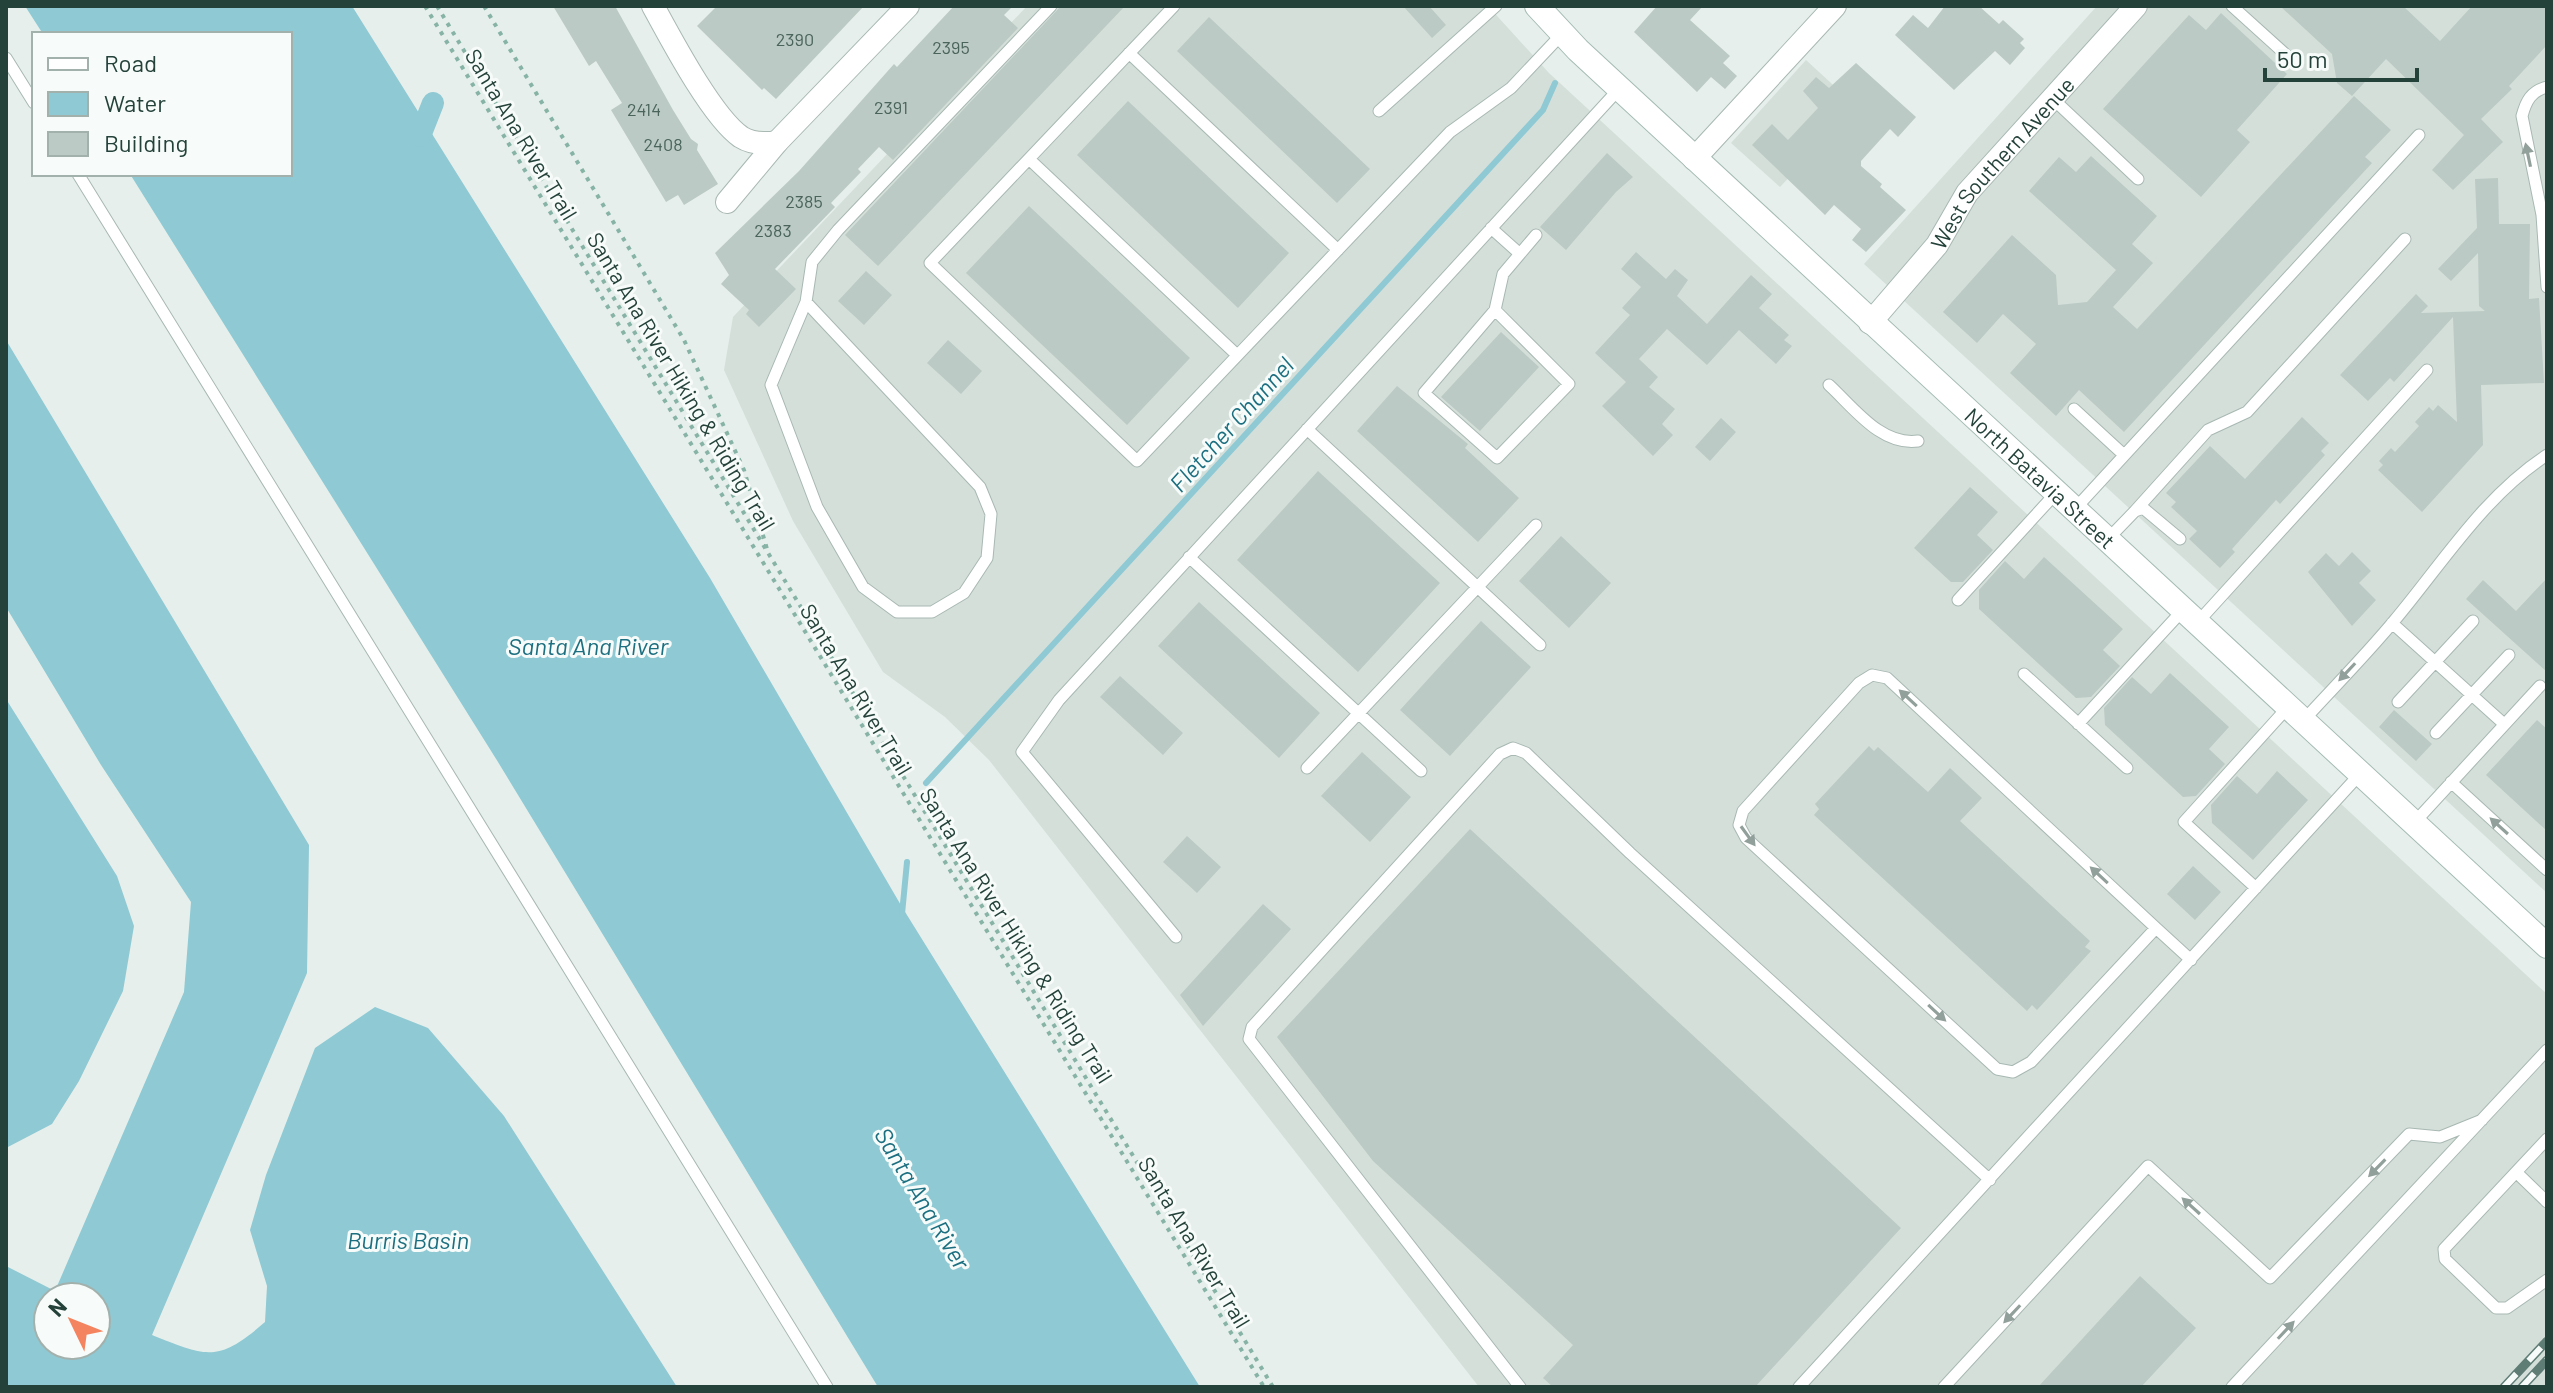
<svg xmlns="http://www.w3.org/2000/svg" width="2553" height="1393" font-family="Barlow,sans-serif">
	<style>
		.built { fill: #d4dfda }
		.water { fill: #8ec9d4; fill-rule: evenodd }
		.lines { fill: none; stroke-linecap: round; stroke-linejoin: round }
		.stream { stroke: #8ec9d4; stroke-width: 6 }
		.canal { stroke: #8ec9d4; stroke-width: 22 }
		.building { fill: #bbcac4 }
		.service-casing { stroke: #a8b8b2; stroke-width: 13 }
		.minor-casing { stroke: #a8b8b2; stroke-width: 24 }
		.secondary-casing { stroke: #a4bbb3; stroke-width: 26 }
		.path { stroke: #86b3a5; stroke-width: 4; stroke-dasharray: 4 6; stroke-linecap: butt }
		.service { stroke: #fff; stroke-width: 11 }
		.minor { stroke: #fff; stroke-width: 22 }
		.secondary { stroke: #fff; stroke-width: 24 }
		.rail-casing { stroke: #5f7d75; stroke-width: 9 }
		.rail { stroke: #f7fbf9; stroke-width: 6; stroke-dasharray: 18; stroke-linecap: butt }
		.oneway { fill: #92a09c }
		.labels { text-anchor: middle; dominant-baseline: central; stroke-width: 6; stroke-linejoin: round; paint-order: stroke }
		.number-label { font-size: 18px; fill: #4a645c }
		.street-label { font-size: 22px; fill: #24423a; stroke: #f7fbf9 }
		.water-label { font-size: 24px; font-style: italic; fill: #1c6f80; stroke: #f7fbf9 }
	</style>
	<rect width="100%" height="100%" fill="#e6efeb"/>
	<!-- built -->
	<path class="built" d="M 1027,6 L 1488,6 L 1549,73 L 2547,994 L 2547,1387 L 1479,1387 L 989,760 L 945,717 L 883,672 L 793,521 L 724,370 L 733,317 Z
		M 2097,6 L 2547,6 L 2547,893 L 1864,264 Z
		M 1806,60 L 1856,106 L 1780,187 L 1731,143 Z"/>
	<!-- water -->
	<path class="water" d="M 25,6 L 352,6 L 710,578 L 902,907 L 1200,1387 L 878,1387 L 498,762 L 130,174 L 290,174 L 290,34 L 43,34 Z
		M 6,340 L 309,845 L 307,973 L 152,1335 C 207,1357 218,1363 265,1322 L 267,1286 L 250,1230 L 266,1175 L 315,1048 L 375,1007 L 428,1028 L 504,1116 L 677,1387 L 6,1387 L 6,1266 L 55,1291 L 184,992 L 191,902 L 101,765 L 6,607 ZM 48,1297 L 96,1297 L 96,1345 L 48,1345 Z
		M 6,699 L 117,876 L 134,926 L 123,991 L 79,1081 L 52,1124 L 6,1148 Z"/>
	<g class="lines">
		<!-- stream -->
		<path class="stream" d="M 926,783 L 1543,110 L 1555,83
			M 902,914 L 907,862"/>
		<!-- canal -->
		<path class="canal" d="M 420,136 L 433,103"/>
	</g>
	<!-- building -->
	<path class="building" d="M 553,6 L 615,6 L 673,110 L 691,139 L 698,144 L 697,150 L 718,184 L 684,205 L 678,195 L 666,202 L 611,110 L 622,103 L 596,61 L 589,66 Z
		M 717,6 L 864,6 L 776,99 L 764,88 L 762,90 L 697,26 Z
		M 954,6 L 1013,6 L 1004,15 L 1018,28 L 893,160 L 879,147 L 858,169 L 861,172 L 831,203 L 835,207 L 775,269 L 796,289 L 759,327 L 746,314 L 749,310 L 721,284 L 729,275 L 715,253 L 799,171 L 894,64 L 897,67 Z
		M 1061,6 L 1125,6 L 878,266 L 845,235 Z
		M 1403,6 L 1429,6 L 1446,25 L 1432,38 Z
		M 1657,6 L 1703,6 L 1690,20 L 1730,56 L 1723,63 L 1737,76 L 1725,89 L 1711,77 L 1697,92 L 1634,32 Z
		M 1945,6 L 1979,6 L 1999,24 L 2003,20 L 2024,39 L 2020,43 L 2025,48 L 2010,65 L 1995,51 L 1954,90 L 1895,35 L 1913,15 L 1928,28 Z
		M 2280,6 L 2403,6 L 2440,41 L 2472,6 L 2547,6 L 2547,45 L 2509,86 L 2512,89 L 2481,119 L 2503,142 L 2453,190 L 2432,170 L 2464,135 L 2386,59 L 2352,96 L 2337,83 L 2332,54 Z
		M 2221,13 L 2287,74 L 2237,130 L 2250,142 L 2201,197 L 2103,109 L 2189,15 L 2206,30 Z
		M 1209,17 L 1370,169 L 1337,203 L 1177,51 Z
		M 1856,63 L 1916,117 L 1898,137 L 1890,129 L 1861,161 L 1861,166 L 1882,184 L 1880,187 L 1906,210 L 1866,252 L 1852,240 L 1861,229 L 1834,205 L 1825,215 L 1752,145 L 1772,124 L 1788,140 L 1818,108 L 1803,91 L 1816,77 L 1829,88 Z
		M 2354,96 L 2391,130 L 2365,157 L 2372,163 L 2124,432 L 2079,390 L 2056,416 L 2010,373 L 2036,344 L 2003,314 L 1977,343 L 1943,312 L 2012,235 L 2056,275 L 2058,305 L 2087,302 L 2116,270 L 2029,191 L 2059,157 L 2076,172 L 2091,156 L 2157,216 L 2132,244 L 2153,263 L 2113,307 L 2137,329 Z
		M 1128,101 L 1289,253 L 1238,308 L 1077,155 Z
		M 1607,153 L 1633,177 L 1616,192 L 1566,250 L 1540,227 Z
		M 2498,178 L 2499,224 L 2530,224 L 2529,299 L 2539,298 L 2544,383 L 2481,385 L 2483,445 L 2422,512 L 2378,470 L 2383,465 L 2379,461 L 2391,448 L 2395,452 L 2419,426 L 2415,422 L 2429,407 L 2433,411 L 2438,405 L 2457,422 L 2453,317 L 2394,382 L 2390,378 L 2368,401 L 2340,375 L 2416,294 L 2428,306 L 2421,313 L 2485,311 L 2479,306 L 2478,253 L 2451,281 L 2438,269 L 2477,228 L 2475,179 Z
		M 1029,206 L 1190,358 L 1127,425 L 966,273 Z
		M 1636,252 L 1666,279 L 1675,269 L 1688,280 L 1677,296 L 1707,324 L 1751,275 L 1772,294 L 1759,308 L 1789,335 L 1784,340 L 1792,346 L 1776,364 L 1739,330 L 1707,365 L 1667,329 L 1639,359 L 1658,377 L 1649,387 L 1675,409 L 1662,424 L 1673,435 L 1653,456 L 1602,406 L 1626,382 L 1595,353 L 1630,315 L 1622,308 L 1641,287 L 1621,269 Z
		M 866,271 L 892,295 L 864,325 L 838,301 Z
		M 1501,332 L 1539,367 L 1480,431 L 1441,397 Z
		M 948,340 L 982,371 L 961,394 L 927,363 Z
		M 1397,386 L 1468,444 L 1465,448 L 1519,498 L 1478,542 L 1357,431 Z
		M 2302,417 L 2329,443 L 2321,451 L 2325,455 L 2280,504 L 2276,500 L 2232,549 L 2235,552 L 2220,568 L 2189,539 L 2197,531 L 2171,507 L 2176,502 L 2166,493 L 2210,446 L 2245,479 Z
		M 1721,418 L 1736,432 L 1710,461 L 1695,447 Z
		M 1318,471 L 1440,583 L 1358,672 L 1237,560 Z
		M 1970,487 L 1998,512 L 1977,535 L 1993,550 L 1963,582 L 1951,582 L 1914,548 Z
		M 1561,536 L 1611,583 L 1569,628 L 1519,581 Z
		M 2352,552 L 2371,571 L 2359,583 L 2376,600 L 2352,626 L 2308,572 L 2326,553 L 2339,566 Z
		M 2044,557 L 2123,629 L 2103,650 L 2120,666 L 2091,697 L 2076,698 L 1979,609 L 1979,590 L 2005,561 L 2024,579 Z
		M 2547,578 L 2547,672 L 2466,599 L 2483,580 L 2516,611 Z
		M 1199,602 L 1320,713 L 1279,758 L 1158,646 Z
		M 1481,621 L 1531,667 L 1450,756 L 1400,710 Z
		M 2170,673 L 2229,727 L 2209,749 L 2225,764 L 2196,796 L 2183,797 L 2105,725 L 2104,708 L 2132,677 L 2151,694 Z
		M 1120,676 L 1183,733 L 1163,755 L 1100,697 Z
		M 2394,710 L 2432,744 L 2416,761 L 2379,727 Z
		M 2537,720 L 2547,729 L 2547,831 L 2486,775 Z
		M 1869,746 L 1874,751 L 1878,747 L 1928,792 L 1950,768 L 1982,798 L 1960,821 L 2090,941 L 2085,947 L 2091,951 L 2037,1010 L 2032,1005 L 2027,1011 L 1814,815 L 1819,809 L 1815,804 Z
		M 1362,752 L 1411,797 L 1370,842 L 1321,796 Z
		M 2277,771 L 2308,800 L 2253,860 L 2212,823 L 2211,805 L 2237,776 L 2257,794 Z
		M 1470,829 L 1901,1228 L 1755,1387 L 1553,1387 L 1543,1378 L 1573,1345 L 1373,1161 L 1277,1037 Z
		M 1187,836 L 1221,867 L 1197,893 L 1163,862 Z
		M 2193,866 L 2221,892 L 2195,920 L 2167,894 Z
		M 1263,904 L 1291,929 L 1203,1026 L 1180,995 Z
		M 2140,1276 L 2196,1328 L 2141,1387 L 2038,1387 Z"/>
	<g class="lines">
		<!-- service casing -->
		<g class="service-casing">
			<path id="service" d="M 1174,6 L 930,263 L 1137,461 L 1450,132 L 1511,88 L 1562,34
				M 2232,6 L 2294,62
				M 1129,53 L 1338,250
				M 6,58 L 34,103
				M 2547,87 C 2531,91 2526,101 2522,116 L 2542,215 L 2547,287
				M 2053,99 L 2138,179
				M 1379,111 L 1496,6
				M 1029,159 L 1237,355
				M 78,174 L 827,1387
				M 1491,228 L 1519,253
				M 806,302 L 980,487 L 991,514 L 987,558 L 964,593 L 932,612 L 897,612 L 863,587 L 817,507 L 771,385 L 806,302 L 812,262 L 838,230 L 1051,6
				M 1495,310 L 1569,384 L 1497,458 L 1424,393 L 1495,310 L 1503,274 L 1536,235
				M 1829,385 C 1854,408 1881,446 1918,441
				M 2074,409 L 2124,455
				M 1307,429 L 1540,645
				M 2074,510 L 2419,135
				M 2135,511 L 2208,430 L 2247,412 L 2405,239
				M 2107,540 L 2135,511 L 2143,508 L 2180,539
				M 1189,557 L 1421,771
				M 1958,600 L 2056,493
				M 2197,623 L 2427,370
				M 2392,623 L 2504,724
				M 2024,674 L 2127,768
				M 2398,702 L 2473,621
				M 2303,721 C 2333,688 2365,656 2394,621 C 2442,564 2483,497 2547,455
				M 2078,724 L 2183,610
				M 2436,733 L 2509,655
				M 1307,768 L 1536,525
				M 2451,782 L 2547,870
				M 2414,823 L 2540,686
				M 2256,888 L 2184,822 L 2288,707
				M 2156,928 L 2031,1062 L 2013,1072 L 1997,1069 L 1746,838 L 1739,825 L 1743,811 L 1859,683 L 1872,675 L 1887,678 L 2156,928 L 2191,960
				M 1176,937 L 1022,752 L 1059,700 L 1619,89
				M 2547,1139 L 2444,1249 L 2445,1259 L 2496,1308 L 2507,1308 L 2547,1280
				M 2516,1172 L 2547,1202
				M 1520,1387 L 1249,1039 L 1252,1027 L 1500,754 L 1513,748 L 1526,753 L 1630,853 L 1990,1180
				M 1799,1387 L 2360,774
				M 1944,1387 L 2148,1166 L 2270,1278 L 2409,1134 L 2440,1137 L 2482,1120
				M 2232,1387 L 2547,1050"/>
		</g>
		<!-- minor casing -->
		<g class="minor-casing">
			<g id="minor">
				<path d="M 653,6 C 671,39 712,117 741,137 C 752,144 764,144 777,142"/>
				<path d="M 1694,159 L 1835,6"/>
				<path d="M 727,202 L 777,142 L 908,6"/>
				<path id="s1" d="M 1870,323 L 1937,245 L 1967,193 L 2136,6"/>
			</g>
		</g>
		<!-- secondary casing -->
		<g class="secondary-casing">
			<g id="secondary">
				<path id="s2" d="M 1537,6 L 1578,50 L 2547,946"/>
			</g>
		</g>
		<!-- path -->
		<path class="path" d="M 425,6 L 1264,1387
			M 437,6 L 1273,1387
			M 484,6 L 684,340 L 744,470 L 767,549"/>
		<!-- service -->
		<use href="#service" class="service"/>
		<!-- minor -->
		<use href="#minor" class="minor"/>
		<!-- secondary -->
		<use href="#secondary" class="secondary"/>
		<!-- rail casing -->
		<g class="rail-casing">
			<path id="rail" d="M 2504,1387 L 2547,1341
				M 2522,1387 L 2547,1360"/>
		</g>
		<!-- rail -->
		<use href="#rail" class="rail"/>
	</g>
	<!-- one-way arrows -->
	<defs><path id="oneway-solid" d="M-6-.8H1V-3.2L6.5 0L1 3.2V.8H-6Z" transform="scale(2)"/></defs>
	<g class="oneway">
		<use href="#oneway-solid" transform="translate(2528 155) rotate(-102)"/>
		<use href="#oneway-solid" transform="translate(2347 672) rotate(133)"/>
		<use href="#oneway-solid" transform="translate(1908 698) rotate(-137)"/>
		<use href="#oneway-solid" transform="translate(2499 826) rotate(-138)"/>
		<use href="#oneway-solid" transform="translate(1748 836) rotate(54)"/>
		<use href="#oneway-solid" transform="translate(2099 875) rotate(-137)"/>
		<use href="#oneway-solid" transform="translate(1937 1013) rotate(43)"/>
		<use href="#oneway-solid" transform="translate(2377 1168) rotate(134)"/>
		<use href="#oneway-solid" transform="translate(2191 1206) rotate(-138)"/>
		<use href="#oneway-solid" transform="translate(2012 1314) rotate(133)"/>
		<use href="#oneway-solid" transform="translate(2286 1330) rotate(-47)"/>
	</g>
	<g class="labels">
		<!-- number labels -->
		<g class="number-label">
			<text x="795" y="39">2390</text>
			<text x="951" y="47">2395</text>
			<text x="891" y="107">2391</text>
			<text x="644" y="109">2414</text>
			<text x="663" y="144">2408</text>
			<text x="804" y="201">2385</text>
			<text x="773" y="230">2383</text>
		</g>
		<!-- street labels -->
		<g class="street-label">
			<text transform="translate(522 134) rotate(59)">Santa Ana River Trail</text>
			<text stroke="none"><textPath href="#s1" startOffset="208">West Southern Avenue</textPath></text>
			<text transform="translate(682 381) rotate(59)">Santa Ana River Hiking &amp; Riding Trail</text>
			<text stroke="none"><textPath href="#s2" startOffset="690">North Batavia Street</textPath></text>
			<text transform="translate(857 689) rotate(59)">Santa Ana River Trail</text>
			<text transform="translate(1017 935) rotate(58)">Santa Ana River Hiking &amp; Riding Trail</text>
			<text transform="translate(1195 1242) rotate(59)">Santa Ana River Trail</text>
		</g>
		<!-- water labels -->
		<g class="water-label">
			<text transform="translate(1231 424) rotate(-48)">Fletcher Channel</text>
			<text x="588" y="645">Santa Ana River</text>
			<text transform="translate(923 1198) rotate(59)">Santa Ana River</text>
			<text x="408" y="1239">Burris Basin</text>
		</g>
	</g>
	<!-- border -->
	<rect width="2553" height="1393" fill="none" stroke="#24423a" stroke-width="16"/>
	<!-- legend -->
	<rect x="32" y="32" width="260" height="144" fill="#f7fbf9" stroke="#a3b1ad" stroke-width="2"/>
	<rect x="48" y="58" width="40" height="12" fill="#ffffff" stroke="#a3b1ad" stroke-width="2"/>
	<text x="104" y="72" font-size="24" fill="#24423a">Road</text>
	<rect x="48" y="92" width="40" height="24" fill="#8ec9d4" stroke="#a3b1ad" stroke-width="2"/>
	<text x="104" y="112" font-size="24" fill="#24423a">Water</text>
	<rect x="48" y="132" width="40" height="24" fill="#bbcac4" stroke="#a3b1ad" stroke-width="2"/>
	<text x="104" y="152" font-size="24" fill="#24423a">Building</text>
	<!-- north arrow -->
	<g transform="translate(72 1321) rotate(313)"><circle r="38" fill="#f7fbf9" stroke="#a3b1ad" stroke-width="2"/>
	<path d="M0-6L14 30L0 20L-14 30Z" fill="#f4845f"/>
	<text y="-12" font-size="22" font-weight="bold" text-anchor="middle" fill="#24423a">N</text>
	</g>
	<!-- scale -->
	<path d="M2265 68v12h152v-12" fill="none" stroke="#24423a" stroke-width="4"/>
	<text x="2277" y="68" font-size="24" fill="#24423a" stroke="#f7fbf9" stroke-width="6" paint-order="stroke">50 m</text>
</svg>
